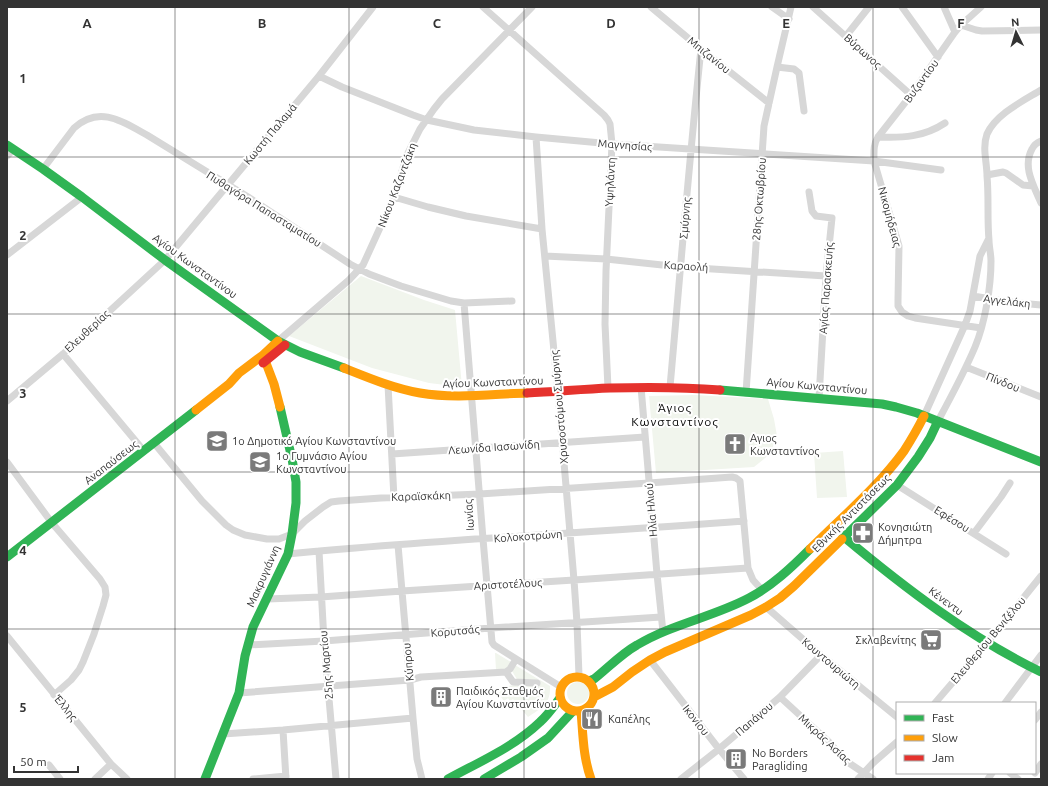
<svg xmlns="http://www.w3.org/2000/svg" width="1048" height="786" font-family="Ubuntu,sans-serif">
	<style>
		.green { fill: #f1f5ed }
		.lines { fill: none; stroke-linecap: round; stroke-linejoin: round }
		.street { stroke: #d7d7d7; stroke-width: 7 }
		.fast { stroke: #30b455; stroke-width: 9 }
		.slow { stroke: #ff9f0a; stroke-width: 9 }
		.jam { stroke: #e5322d; stroke-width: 9 }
		.grid { fill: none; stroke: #333; stroke-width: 1; stroke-opacity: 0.55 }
		.labels { text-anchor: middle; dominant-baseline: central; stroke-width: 4; stroke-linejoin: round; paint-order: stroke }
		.street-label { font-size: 11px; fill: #333; stroke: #fff }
		.poi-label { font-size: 11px; fill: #333; stroke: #fff; text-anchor: start }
		.neighbourhood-label { font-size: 12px; letter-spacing: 1px; fill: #000; stroke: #fff }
		.grid-label { font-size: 13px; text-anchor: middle; font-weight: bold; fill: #333; stroke: #fff; stroke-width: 4; stroke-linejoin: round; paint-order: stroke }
	</style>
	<rect width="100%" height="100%" fill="#fff"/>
	<!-- green -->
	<path class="green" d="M 361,276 L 424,300 L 455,310 L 462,387 L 429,383 L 372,368 L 289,336 Z
		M 695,395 L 768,399 L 774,419 L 777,436 L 770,454 L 754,467 L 656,473 L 649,396 Z
		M 843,451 L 847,497 L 817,498 L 814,453 Z
		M 495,653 L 496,653 L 511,662 L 507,670 L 496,670 Z
		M 515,665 L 538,679 L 539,680 L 518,681 L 512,671 Z
		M 540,680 L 550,686 C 551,704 541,708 528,717 L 513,699 L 510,701 L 508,698 L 504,701 L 498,693 L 508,686 L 515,685 L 533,686 Z
		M567 693a11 11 0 1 1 22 0a11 11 0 1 1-22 0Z"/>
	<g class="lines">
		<!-- street -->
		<path class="street" d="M 483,7 L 604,115 L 608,120 L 610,124 L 612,144 L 606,271 L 605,324 L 608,388
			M 651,7 L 701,49 L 769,103
			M 772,7 L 789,19
			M 813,7 L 911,95
			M 902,7 L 938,57
			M 944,7 L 955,32
			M 961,25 L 976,30 L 982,31 L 1041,30
			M 846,36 L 869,7
			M 777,67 L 794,69 L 799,73 L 804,111
			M 319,76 L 342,87 L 413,115 L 427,120 L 474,130 L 536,137 L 612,144 L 874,161 L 941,170
			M 536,137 L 542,229 L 558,392 L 574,580 L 577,623 L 579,676
			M 878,137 C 903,138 924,137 945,123
			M 1041,141 C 1036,143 1034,145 1032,149 C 1022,167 1034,186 1041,203
			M 7,156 L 13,150
			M 43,169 L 74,128 C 99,105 122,121 147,135 L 248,197 L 350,264 L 369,274 L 401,286 L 451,301 L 464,303 L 512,301
			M 987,175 L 1003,172 L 1006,173 L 1023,185 L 1033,186
			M 809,192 L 812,211 L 816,216 L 832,218 L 826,276 L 819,398
			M 394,197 L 428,207 L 466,216 L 542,229
			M 7,255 L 82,197
			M 545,256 L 606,259 L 681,267 L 826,276
			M 973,296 L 1009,302 L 1041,305
			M 464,303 L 483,539 L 492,642 L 494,645 L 561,687
			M 981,328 L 915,318 L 908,316 L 902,312 L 898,306 L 898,300 L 899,246 L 874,161 C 874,152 873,145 878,137 L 911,95 L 955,32 L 961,25 L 981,7
			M 278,341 L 349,280 L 363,265 L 394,197 L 407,155 L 420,129 L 434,109 L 442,99 L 532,7
			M 63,354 L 144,451
			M 966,367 L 1041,397
			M 388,385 L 394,498
			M 641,387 L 657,574 L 663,632
			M 670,387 C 680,275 689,162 701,49
			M 746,393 L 764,126 L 777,67 L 791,7
			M 7,401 L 63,354 L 165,260 L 319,76 L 373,7
			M 924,416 L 965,325 L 970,311 L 980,256 L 988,240
			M 938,421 C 951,397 964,373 975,347 C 985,323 991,287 991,261 C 991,254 989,247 989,240 C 987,219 989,197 987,176 C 987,162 982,148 987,134 C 996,114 1023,101 1041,90
			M 154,443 L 202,501 L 226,525 L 233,530 L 245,535 L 267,539 L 279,539 L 292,534 L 305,521 L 323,507 L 331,502 L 339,501 L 381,498 L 480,494 L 649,483 L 732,477 L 736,478 L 740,481 L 748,568 L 753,580 L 762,590
			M 392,454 L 645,437
			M 7,462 L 52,523 L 100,579 L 105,587 L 106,595 L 103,606 L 94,634 L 83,662 L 79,670 L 71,680 L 54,695
			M 897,485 L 1006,554
			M 974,533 L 1001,497 L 1010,483
			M 398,545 L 413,718 L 417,759 L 422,779
			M 319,551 L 324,641 L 336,779
			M 288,554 C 439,539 592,533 744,521
			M 267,599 L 321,597 L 402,591 L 574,580 L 748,568
			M 766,607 L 821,655 L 897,717
			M 7,636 L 111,764 L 127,779
			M 248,645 L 324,641 L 491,628 L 661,617
			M 650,660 L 719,749 L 744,779
			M 506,672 L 513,682 L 537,683
			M 239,693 L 410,680 L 421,677 L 506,672 L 510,669 L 516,659
			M 780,697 L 829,742 L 846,761 L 873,779
			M 935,703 L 996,632 L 1041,576
			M 1005,703 L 1041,655
			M 1035,720 L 1041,712
			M 283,730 L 286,779
			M 223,734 L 283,730 L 413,718
			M 49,765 L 60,779
			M 1010,773 L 1018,779
			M 1035,773 L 1041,764
			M 95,779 L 111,764
			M 253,779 L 286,776
			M 681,779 L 719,749 L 780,697 L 821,655
			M 858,779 L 873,763 L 897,742
			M 988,779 L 992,773"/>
		<!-- fast -->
		<path class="fast" d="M 7,145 L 43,169 L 82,197 L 165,260 L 278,341 L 300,352 L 344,368
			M 720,390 L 882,404 L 896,407 L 917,413 L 1041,462
			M 844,537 C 905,588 969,637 1041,672
			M 842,539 L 897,485 L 918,457 L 930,438 L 938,421
			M 7,557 L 196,410
			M 589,681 L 594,679 C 608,668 621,654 637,645 C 672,624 713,617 749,598 C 772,586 792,567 810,549
			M 205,779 L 239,693 L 245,656 L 253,627 L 288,554 L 292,534 L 296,503 L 296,482 L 292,459 L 280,407
			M 448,779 C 479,762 514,747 540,722 C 548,715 554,706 560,698
			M 484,779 L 521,757 L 548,738 L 573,711"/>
		<!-- slow -->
		<path class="slow" d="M 263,355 L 274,384 L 280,407
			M 344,368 C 369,378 393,388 420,393 C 453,399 493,394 527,393
			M 196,410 L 229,384 L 239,373 L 263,355 L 278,341
			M 810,549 C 842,517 877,488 904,451 C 911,440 918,428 924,416
			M560 694a17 17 0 1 1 34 0a17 17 0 1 1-34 0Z
			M 594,697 L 613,687 L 632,672 L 650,660 L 665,652 L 751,615 L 766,607 L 780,598 L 794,586 L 842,539
			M 581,711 C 583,734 583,757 591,779"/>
		<!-- jam -->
		<path class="jam" d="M 263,363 L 285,345
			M 527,393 C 554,392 582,389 610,388 C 646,387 684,387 720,390"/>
	</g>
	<!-- grid -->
	<path class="grid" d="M 175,7 L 175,779M 349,7 L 349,779M 524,7 L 524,779M 699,7 L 699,779M 873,7 L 873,779M 7,157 L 1041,157M 7,314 L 1041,314M 7,472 L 1041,472M 7,629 L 1041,629"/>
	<!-- icons -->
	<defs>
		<g id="school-square" transform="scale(1.15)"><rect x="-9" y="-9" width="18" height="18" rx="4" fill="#7a7a7a" stroke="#fff"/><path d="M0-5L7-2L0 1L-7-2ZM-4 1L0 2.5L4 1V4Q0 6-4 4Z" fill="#fff"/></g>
		<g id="church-square" transform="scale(1.15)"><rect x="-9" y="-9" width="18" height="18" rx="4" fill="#7a7a7a" stroke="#fff"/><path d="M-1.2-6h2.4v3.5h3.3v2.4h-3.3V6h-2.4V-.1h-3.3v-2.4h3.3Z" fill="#fff"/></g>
		<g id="pharmacy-square" transform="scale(1.15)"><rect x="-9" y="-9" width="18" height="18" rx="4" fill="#7a7a7a" stroke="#fff"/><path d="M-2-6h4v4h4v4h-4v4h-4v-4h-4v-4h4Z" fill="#fff"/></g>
		<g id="supermarket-square" transform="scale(1.15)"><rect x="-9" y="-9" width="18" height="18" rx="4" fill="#7a7a7a" stroke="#fff"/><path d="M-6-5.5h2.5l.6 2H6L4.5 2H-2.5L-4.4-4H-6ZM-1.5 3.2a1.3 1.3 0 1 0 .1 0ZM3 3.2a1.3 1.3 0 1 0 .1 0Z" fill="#fff"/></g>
		<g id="building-square" transform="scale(1.15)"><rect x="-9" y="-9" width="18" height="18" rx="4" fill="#7a7a7a" stroke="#fff"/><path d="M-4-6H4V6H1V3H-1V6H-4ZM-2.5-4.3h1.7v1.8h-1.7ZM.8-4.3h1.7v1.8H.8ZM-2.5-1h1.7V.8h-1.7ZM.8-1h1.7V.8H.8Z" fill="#fff"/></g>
		<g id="restaurant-square" transform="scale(1.15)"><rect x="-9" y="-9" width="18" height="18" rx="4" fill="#7a7a7a" stroke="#fff"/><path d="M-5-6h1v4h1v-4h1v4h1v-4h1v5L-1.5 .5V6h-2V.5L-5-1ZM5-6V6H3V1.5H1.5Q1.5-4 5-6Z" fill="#fff"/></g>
	</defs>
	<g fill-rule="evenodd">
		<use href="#school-square" x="217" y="441"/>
		<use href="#church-square" x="735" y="444"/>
		<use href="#school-square" x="260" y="462"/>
		<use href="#pharmacy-square" x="863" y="533"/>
		<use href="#supermarket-square" x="931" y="640"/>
		<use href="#building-square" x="441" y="697"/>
		<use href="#restaurant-square" x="592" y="719"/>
		<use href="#building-square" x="736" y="759"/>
	</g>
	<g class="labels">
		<!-- street labels -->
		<g class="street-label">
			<text transform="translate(863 51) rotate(42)">Βύρωνος</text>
			<text transform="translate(709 55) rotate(39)">Μπιζανίου</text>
			<text transform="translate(921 81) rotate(-54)">Βυζαντίου</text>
			<text transform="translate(270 134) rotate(-50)">Κωστή Παλαμά</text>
			<text transform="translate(625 145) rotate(4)">Μαγνησίας</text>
			<text transform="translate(610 182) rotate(-87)">Υψηλάντη</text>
			<text transform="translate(397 185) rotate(-69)">Νίκου Καζαντζάκη</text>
			<text transform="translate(759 199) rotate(-86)">28ης Οκτωβρίου</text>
			<text transform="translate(264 209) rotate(32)">Πυθαγόρα Παπασταματίου</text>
			<text transform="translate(890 217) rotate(75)">Νικομήδειας</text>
			<text transform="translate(685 218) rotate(-85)">Σμύρνης</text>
			<text transform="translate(195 266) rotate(36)">Αγίου Κωνσταντίνου</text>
			<text transform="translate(686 266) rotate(4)">Καραολή</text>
			<text transform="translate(826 288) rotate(-86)">Αγίας Παρασκευής</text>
			<text transform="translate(1007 301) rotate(7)">Αγγελάκη</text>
			<text transform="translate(87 331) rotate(-43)">Ελευθερίας</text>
			<text transform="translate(493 382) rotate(-2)">Αγίου Κωνσταντίνου</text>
			<text transform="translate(1003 382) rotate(22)">Πίνδου</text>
			<text transform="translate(817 386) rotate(5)">Αγίου Κωνσταντίνου</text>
			<text transform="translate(559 407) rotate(-95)">Χρυσοστόμου Σμύρνης</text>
			<text transform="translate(494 447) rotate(-4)">Λεωνίδα Ιασωνίδη</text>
			<text transform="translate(111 462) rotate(-38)">Αναπαύσεως</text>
			<text transform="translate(421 496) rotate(-2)">Καραϊσκάκη</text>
			<text transform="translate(651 510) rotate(-95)">Ηλία Ηλιού</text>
			<text transform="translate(851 513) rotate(-45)">Εθνικής Αντιστάσεως</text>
			<text transform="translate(469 515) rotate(-94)">Ιωνίας</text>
			<text transform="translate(952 519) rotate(32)">Εφέσου</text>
			<text transform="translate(528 536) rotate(-4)">Κολοκοτρώνη</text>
			<text transform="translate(263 576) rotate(-66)">Μακρυγιάννη</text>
			<text transform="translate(508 584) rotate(-3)">Αριστοτέλους</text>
			<text transform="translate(946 601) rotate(36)">Κένεντυ</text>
			<text transform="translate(455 631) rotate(-5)">Κορυτσάς</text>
			<text transform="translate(988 640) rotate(-50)">Ελευθερίου Βενιζέλου</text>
			<text transform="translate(408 662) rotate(-95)">Κύπρου</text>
			<text transform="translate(831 663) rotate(40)">Κουντουριώτη</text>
			<text transform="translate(326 665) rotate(-95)">25ης Μαρτίου</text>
			<text transform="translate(66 708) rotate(51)">Έλλης</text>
			<text transform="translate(754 719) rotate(-41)">Παπάγου</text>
			<text transform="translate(696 720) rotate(52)">Ικονίου</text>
			<text transform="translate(825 739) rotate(43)">Μικράς Ασίας</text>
		</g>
		<!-- poi labels -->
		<g class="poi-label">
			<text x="750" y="438">Αγιος<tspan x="750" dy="13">Κωνσταντίνος</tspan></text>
			<text x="232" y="441">1ο Δημοτικό Αγίου Κωνσταντίνου</text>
			<text x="276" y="456">1ο Γυμνάσιο Αγίου<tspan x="276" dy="13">Κωνσταντίνου</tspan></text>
			<text x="878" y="527">Κονησιώτη<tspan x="878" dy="13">Δήμητρα</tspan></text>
			<text x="916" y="640" text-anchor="end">Σκλαβενίτης</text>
			<text x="456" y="691">Παιδικός Σταθμός<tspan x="456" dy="13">Αγίου Κωνσταντίνου</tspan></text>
			<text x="608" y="719">Καπέλης</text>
			<text x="752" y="753">No Borders<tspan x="752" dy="13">Paragliding</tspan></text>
		</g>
		<!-- neighbourhood labels -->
		<g class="neighbourhood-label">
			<text x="675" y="407">Άγιος<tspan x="675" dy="14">Κωνσταντίνος</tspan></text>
		</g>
	</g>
	<g class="grid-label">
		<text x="87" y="28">A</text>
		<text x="262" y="28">B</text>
		<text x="437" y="28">C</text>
		<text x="611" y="28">D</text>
		<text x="786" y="28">E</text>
		<text x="961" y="28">F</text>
		<text x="23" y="83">1</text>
		<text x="23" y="240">2</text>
		<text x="23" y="398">3</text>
		<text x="23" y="555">4</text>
		<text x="23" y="712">5</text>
	</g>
	<!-- border -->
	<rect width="1048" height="786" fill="none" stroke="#333333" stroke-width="16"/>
	<!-- legend -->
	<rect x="896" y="702" width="140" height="72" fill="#ffffff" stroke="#adadad"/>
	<rect x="904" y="715" width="20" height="6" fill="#30b455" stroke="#adadad"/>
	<text x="932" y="722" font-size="12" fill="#333333">Fast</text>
	<rect x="904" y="735" width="20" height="6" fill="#ff9f0a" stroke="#adadad"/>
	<text x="932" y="742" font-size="12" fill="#333333">Slow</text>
	<rect x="904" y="755" width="20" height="6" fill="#e5322d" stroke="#adadad"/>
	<text x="932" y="762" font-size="12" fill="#333333">Jam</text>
	<!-- north arrow -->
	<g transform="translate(1016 32) rotate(355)" stroke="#ffffff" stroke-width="3" paint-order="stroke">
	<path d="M0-3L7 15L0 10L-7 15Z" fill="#333333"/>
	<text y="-6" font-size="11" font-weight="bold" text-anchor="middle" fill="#333333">N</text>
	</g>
	<!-- scale -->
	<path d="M14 766v6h64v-6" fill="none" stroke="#333333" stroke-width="2"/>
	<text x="20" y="766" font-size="12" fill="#333333" stroke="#ffffff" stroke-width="3" paint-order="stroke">50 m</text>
</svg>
